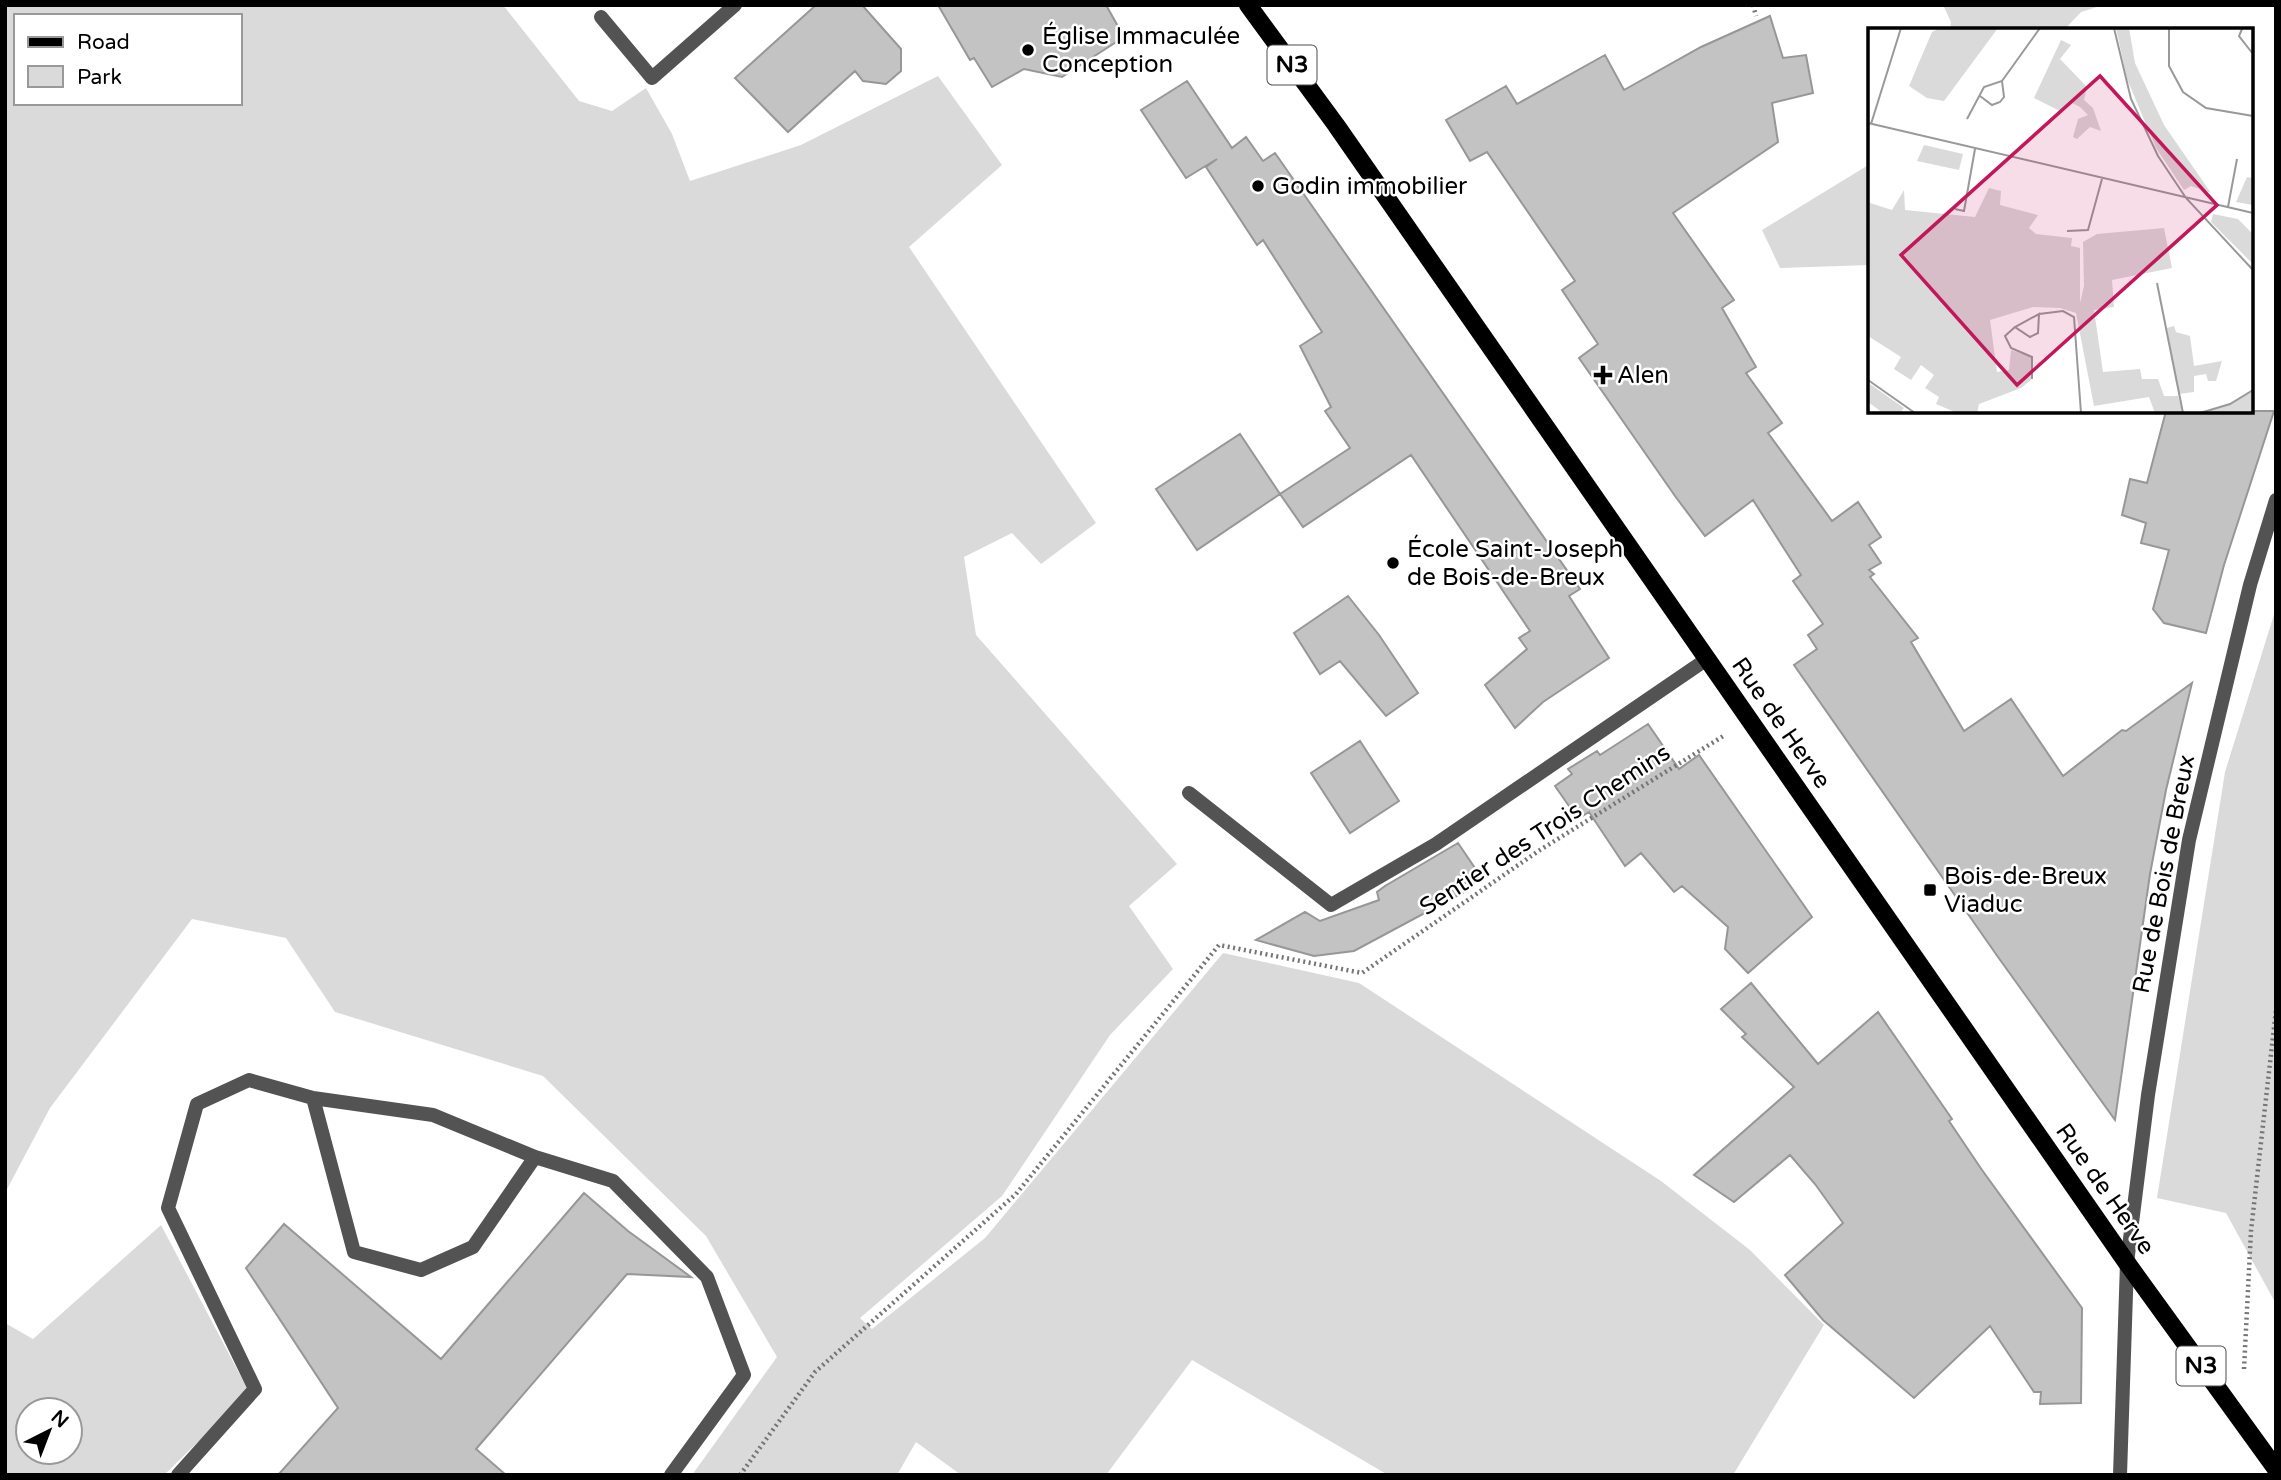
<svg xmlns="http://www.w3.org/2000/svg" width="2281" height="1480" font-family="'Varela Round',sans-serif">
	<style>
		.green { fill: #dadada; fill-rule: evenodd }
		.building { fill: #c3c3c3; stroke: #979797; stroke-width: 2 }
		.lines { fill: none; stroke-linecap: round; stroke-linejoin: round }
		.path { stroke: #757575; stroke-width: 4.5; stroke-dasharray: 2 3.5; stroke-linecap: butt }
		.lane { stroke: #535353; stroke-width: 14 }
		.street { stroke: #535353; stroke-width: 14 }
		.primary { stroke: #000; stroke-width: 18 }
		.poi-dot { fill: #000; stroke: #fff; stroke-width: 2.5 }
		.labels { text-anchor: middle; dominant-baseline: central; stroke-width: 5; stroke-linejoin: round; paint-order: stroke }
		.shield { fill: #fff; stroke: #4c4c4c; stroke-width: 2 }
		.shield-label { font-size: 23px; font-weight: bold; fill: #000 }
		.poi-label { font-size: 24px; fill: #000; stroke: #fff; text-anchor: start }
		.street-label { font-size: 24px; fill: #000; stroke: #fff }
		.inset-road { fill: none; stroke: #999; stroke-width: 2 }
		.view { fill: #c2185b; fill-opacity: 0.15; stroke: #c2185b; stroke-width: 3.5 }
		.inset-edge { fill: none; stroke: #000; stroke-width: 3.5 }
	</style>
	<rect width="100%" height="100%" fill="#fff"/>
	<!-- green -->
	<path class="green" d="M 5,5 L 503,5 L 579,101 L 612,111 L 646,88 L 672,134 L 690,181 L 801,145 L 938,76 L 1002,165 L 909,247 L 1096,523 L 1041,564 L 1012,533 L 964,557 L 976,635 L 1177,864 L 1129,906 L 1173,969 L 1110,1035 L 1002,1196 L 860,1318 L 872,1329 L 985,1238 L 1223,953 L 1359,983 L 1661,1181 L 1750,1250 L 1824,1325 L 1733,1475 L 1388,1475 L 1192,1360 L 1106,1475 L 961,1475 L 916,1442 L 897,1475 L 692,1475 L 777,1357 L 706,1236 L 543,1076 L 335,1012 L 286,938 L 192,919 L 50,1108 L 5,1193 ZM 16,16 L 240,16 L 240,103 L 16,103 Z
		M 1943,5 L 2103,5 L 2081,12 L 2064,30 L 1950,30 L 1951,22 Z
		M 1870,164 L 1870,265 L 1780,268 L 1762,230 Z
		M 2276,608 L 2276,1304 L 2226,1213 L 2157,1198 L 2225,772 Z
		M 161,1225 L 249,1392 L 164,1475 L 5,1475 L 5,1323 L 33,1339 ZM 28,1410 L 70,1410 L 70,1452 L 28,1452 Z"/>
	<!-- building -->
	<path class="building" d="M 816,5 L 862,5 L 901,49 L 901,71 L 886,84 L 863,81 L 855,71 L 788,132 L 735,78 Z
		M 938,5 L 1106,5 L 1124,37 L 1062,77 L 1024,69 L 992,87 L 974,58 L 970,60 Z
		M 1770,16 L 1783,58 L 1806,55 L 1813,93 L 1772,103 L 1778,142 L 1673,213 L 1734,300 L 1722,308 L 1756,367 L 1746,373 L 1782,423 L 1768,433 L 1832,521 L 1858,502 L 1881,537 L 1869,545 L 1881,563 L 1869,570 L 1874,574 L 1870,577 L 1918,638 L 1911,642 L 1964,731 L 2011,699 L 2063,776 L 2122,730 L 2126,731 L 2192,683 L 2166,790 L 2150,874 L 2115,1120 L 1998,957 L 1794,665 L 1817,649 L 1808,635 L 1823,624 L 1793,581 L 1801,575 L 1753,500 L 1705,536 L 1675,496 L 1579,358 L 1598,344 L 1562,290 L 1575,281 L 1487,152 L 1470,161 L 1446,120 L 1506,86 L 1517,104 L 1605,55 L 1624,90 L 1701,47 Z
		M 1187,81 L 1232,148 L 1246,137 L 1263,161 L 1275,153 L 1580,589 L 1569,596 L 1609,658 L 1543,702 L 1515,728 L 1485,685 L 1527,649 L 1519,638 L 1530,631 L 1411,455 L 1303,527 L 1280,494 L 1350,448 L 1325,411 L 1331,407 L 1300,346 L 1322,332 L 1263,240 L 1257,245 L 1206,167 L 1217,159 L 1186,178 L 1141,110 Z
		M 2166,411 L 2274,411 L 2224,565 L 2206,633 L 2164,623 L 2153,609 L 2169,550 L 2141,543 L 2146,523 L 2122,515 L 2130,479 L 2147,483 Z
		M 1240,434 L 1280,494 L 1197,550 L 1156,489 Z
		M 1348,596 L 1379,635 L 1418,693 L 1386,716 L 1340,661 L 1320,674 L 1294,633 Z
		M 1648,724 L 1679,769 L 1699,755 L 1812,917 L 1748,973 L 1725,949 L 1728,927 L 1682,886 L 1674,892 L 1641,853 L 1625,866 L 1589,812 L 1578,819 L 1555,786 L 1572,774 L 1568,769 L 1597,751 L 1600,755 Z
		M 1360,741 L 1399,801 L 1350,833 L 1311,773 Z
		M 1458,843 L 1479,874 L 1461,886 L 1464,892 L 1354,951 L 1314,956 L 1256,940 L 1305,912 L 1320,921 L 1379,900 L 1377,892 L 1385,886 Z
		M 1751,983 L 1818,1064 L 1878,1012 L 1952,1119 L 1949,1121 L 1982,1170 L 2082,1308 L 2081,1403 L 2040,1404 L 2041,1392 L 2034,1392 L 1990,1326 L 1914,1398 L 1823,1320 L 1785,1275 L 1843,1223 L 1815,1184 L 1790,1155 L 1734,1202 L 1694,1175 L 1794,1087 L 1742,1037 L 1746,1034 L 1721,1009 Z
		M 584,1193 L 628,1231 L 691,1277 L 627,1274 L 476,1449 L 506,1475 L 278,1475 L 338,1408 L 246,1268 L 284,1224 L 441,1359 Z"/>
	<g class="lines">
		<!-- path -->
		<path class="path" d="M 1753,5 L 1756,16
			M 2244,1369 L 2251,1231 L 2276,1010
			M 740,1475 L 815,1372 L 1016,1194 L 1219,945 L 1362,973 L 1540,850 L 1725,735"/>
		<!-- lane -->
		<path class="lane" d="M 601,17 L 652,78 L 735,5
			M 1189,793 L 1331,905 L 1436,844 L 1707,659
			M 313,1098 L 433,1115 L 535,1157 L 473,1247 L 421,1270 L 354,1252 Z
			M 535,1157 L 613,1181 L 707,1277 L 744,1375 L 671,1475
			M 178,1475 L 255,1389 L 168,1208 L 197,1104 L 249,1080 L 313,1098"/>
		<!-- street -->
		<path class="street" d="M 2120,1475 L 2127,1263 L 2148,1095 L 2189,840 L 2250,585 L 2276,500"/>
		<!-- primary -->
		<path class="primary" d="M 1248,5 L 1336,125 L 2127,1263 L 2276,1469"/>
	</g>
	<!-- markers -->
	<g class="poi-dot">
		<circle cx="1028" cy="50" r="7"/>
		<circle cx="1258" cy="186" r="7"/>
		<path d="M1599.5 364.5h7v7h7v7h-7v7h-7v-7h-7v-7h7z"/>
		<circle cx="1393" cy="563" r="7"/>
		<rect x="1923" y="883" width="14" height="14" rx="3.5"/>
	</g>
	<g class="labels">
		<!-- shield labels -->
		<g class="shield">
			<rect x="1267.5" y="45.5" width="49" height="39" rx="5"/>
			<rect x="2176.5" y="1346.5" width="49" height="39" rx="5"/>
		</g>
		<g class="shield-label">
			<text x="1292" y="65">N3</text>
			<text x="2201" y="1366">N3</text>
		</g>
		<!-- poi labels -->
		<g class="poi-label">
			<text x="1042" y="36">Église Immaculée<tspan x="1042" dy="28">Conception</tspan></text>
			<text x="1272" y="186">Godin immobilier</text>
			<text x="1617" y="375">Alen</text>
			<text x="1407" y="549">École Saint-Joseph<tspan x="1407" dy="28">de Bois-de-Breux</tspan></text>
			<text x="1944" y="876">Bois-de-Breux<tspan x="1944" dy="28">Viaduc</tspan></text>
		</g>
		<!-- street labels -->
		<g class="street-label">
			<text transform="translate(1781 723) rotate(55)">Rue de Herve</text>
			<text transform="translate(1545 830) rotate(-33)">Sentier des Trois Chemins</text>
			<text transform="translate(2164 874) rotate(-79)">Rue de Bois de Breux</text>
			<text transform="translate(2105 1189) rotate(55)">Rue de Herve</text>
		</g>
	</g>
	<!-- overview -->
	<g transform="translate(1868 28)">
		<rect width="385" height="385" fill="#fff"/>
		<path d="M 72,0 L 130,0 L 76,73 L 59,70 L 41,58 L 64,4 ZM 248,0 L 261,0 L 267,35 L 296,97 L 343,165 L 323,158 L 316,162 L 288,120 L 259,51 ZM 193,12 L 203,17 L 192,31 L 219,59 L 216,72 L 225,80 L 233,103 L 222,99 L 209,111 L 205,109 L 210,91 L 220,87 L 212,79 L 202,74 L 192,83 L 166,70 ZM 56,117 L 95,126 L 91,142 L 49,133 ZM 379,149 L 385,150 L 385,177 L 368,174 ZM 121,160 L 133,163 L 132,177 L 170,187 L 161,200 L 168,206 L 204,210 L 203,218 L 212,220 L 212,275 L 216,258 L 215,214 L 229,206 L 296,200 L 304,240 L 244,252 L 246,279 L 226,282 L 235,344 L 272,341 L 274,351 L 290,351 L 296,368 L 310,368 L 315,385 L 287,385 L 281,369 L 226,378 L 208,285 L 192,280 L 165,279 L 122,292 L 129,344 L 141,342 L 143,322 L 164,329 L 163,352 L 153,360 L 111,376 L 109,385 L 89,385 L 68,376 L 71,369 L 57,360 L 66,347 L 53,337 L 43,352 L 26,341 L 33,329 L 0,308 L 2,175 L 24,182 L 36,162 L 37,182 L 107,189 ZM 345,186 L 370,191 L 385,206 L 385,236 L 343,194 ZM 306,298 L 308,304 L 322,308 L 326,338 L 354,333 L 348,353 L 340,353 L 338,346 L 326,348 L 326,364 L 311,366 L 299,300 ZM 2,356 L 36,380 L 32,385 L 15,385 L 0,374 ZM 385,362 L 385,385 L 332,385 L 362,376 Z" fill="#dadada"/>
		<path class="inset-road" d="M 246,0 L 263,71 L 290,128 L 318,170 L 385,242M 301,0 L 301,38 L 315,64 L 338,80 L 385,88M 374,1 L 371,8 L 385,26M 112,68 L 124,77 L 132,74 L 136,69 L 134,53M 99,91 L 116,59 L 134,53 L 172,0M 0,95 L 385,185M 3,96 L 33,0M 360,179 L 369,131M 87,181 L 96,183 L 107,121M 199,203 L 220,202 L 234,151M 289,255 L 315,385M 171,286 L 195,283 L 206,289 L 213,385M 171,286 L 170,305 L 162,309 L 147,299 ZM 147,299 L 137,308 L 143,320 L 164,329 L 164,351M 0,352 L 47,385M 332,385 L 362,376 L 385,362"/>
		<path class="view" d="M 232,48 L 349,177 L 149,357 L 33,227 Z"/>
		<rect width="385" height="385" class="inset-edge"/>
	</g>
	<!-- border -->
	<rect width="2281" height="1480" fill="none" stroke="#000000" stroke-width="14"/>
	<!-- legend -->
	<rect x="14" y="14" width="228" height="91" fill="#ffffff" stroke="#999999" stroke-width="2"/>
	<rect x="28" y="37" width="35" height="10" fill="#000000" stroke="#999999" stroke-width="2"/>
	<text x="77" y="49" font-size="21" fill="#000000">Road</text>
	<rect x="28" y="66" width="35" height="21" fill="#dadada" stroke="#999999" stroke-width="2"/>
	<text x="77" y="84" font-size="21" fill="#000000">Park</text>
	<!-- north arrow -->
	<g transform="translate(49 1431) rotate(42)"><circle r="33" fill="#ffffff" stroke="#999999" stroke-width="2"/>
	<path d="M0-5L12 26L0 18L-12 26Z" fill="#000000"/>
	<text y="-10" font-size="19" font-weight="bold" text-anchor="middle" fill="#000000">N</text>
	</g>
</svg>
